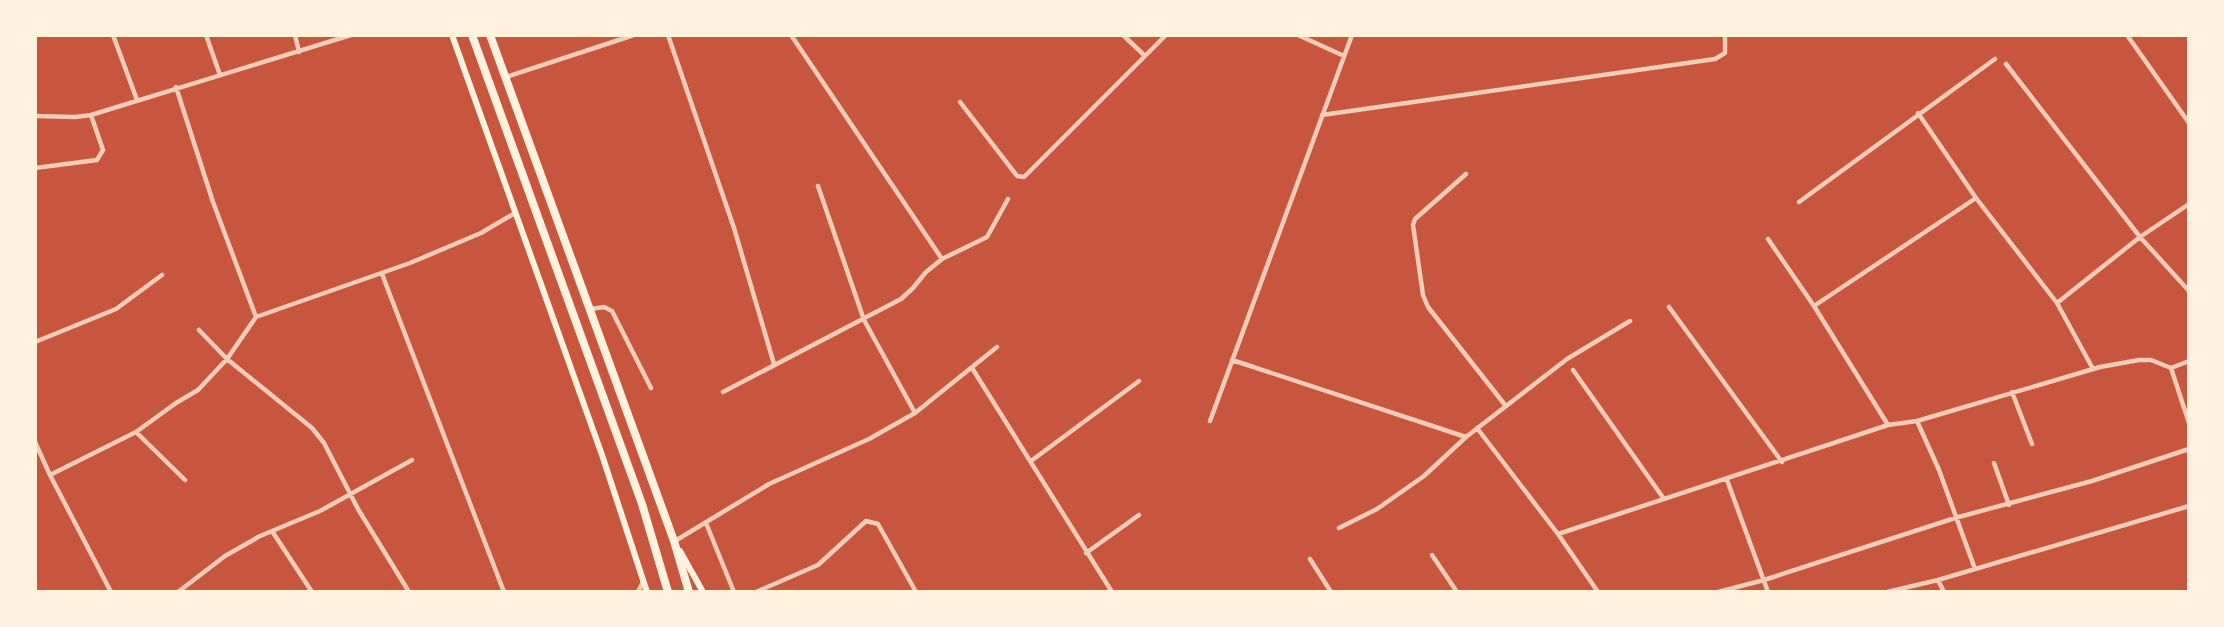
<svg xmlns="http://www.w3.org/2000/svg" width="2224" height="627" font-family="Figtree,sans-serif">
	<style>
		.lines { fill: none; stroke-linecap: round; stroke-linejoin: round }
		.minor { stroke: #f1ccb7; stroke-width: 4.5 }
		.secondary { stroke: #fff3e0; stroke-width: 6 }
		.trunk { stroke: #fff3e0; stroke-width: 8 }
	</style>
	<rect width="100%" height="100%" fill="#c8553d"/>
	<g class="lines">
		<!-- minor -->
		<path class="minor" d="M 113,35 L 137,100
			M 206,35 L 220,75
			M 295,35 L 299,52
			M 668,35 L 734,228 L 774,364
			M 791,35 L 942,259
			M 1123,35 L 1145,56
			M 1298,35 L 1344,56
			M 2127,35 L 2189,123
			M 2006,64 L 2140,237 L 2189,291
			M 506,77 L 634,35
			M 176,87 L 213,202 L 256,317
			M 960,102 L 1017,176 L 1024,177 L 1166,35
			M 1918,113 L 1976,198 L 2057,303 L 2093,369
			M 1322,115 L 1715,59 L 1725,53 L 1725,35
			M 35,116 L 75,117 L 91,115 L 351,35
			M 35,168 L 97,160 L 103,150 L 91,115
			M 1466,174 L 1415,219 L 1413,225 L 1423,295 L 1428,307 L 1505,405
			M 818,186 L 864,320 L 915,413
			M 1799,202 L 1995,59
			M 1768,239 L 1814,306 L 1888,425
			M 382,274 L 504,592
			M 2057,303 L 2140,237 L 2189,204
			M 1814,306 L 1976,198
			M 1669,307 L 1782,462
			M 591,309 L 604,307 L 612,311 L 651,388
			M 199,330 L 227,359 L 312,428 L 324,443 L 358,509 L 409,592
			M 35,342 L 116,309 L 162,275
			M 1232,360 L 1466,437
			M 972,368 L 1112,592
			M 2171,368 L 2189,423
			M 1573,370 L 1664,499
			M 723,392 L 901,299 L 913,288 L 926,272 L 942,259 L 987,237 L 1008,199
			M 2012,392 L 2032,444
			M 1210,421 L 1352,35
			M 1917,421 L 1939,470 L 1975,569
			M 1477,428 L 1558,534
			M 136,432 L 185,480
			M 35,442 L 50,475 L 111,592
			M 1031,461 L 1139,381
			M 1994,463 L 2009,505
			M 50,475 L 136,432 L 176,403 L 198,390 L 227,359 L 256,317 L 410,263 L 481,233 L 515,213
			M 1727,480 L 1768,592
			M 706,523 L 734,592
			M 1339,528 L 1377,509 L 1424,476 L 1466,437 L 1567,359 L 1630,321
			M 272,531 L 312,592
			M 675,541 L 769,484 L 869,439 L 915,413 L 997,347
			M 1086,553 L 1139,515
			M 1432,555 L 1457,592
			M 1310,559 L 1331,592
			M 1938,580 L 1944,592
			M 178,592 L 225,556 L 260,536 L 320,511 L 412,460
			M 638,592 L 643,582
			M 756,592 L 818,565 L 866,521 L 878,524 L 916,592
			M 1598,592 L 1558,534 L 1888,425 L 1917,421 L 2100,367 L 2139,360 L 2151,360 L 2171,368 L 2189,361
			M 1718,592 L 1764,580 L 1955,518 L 2092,481 L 2189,449
			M 1887,592 L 1938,580 L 2189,506"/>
		<!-- secondary -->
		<path class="secondary" d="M 452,35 L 602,455 L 647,592
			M 680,551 L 703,592"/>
		<!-- trunk -->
		<path class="trunk" d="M 472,35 L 642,504 L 668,592
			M 490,35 L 674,541 L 689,592"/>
	</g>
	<!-- border -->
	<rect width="2224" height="627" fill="none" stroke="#fff3e0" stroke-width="74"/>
</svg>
